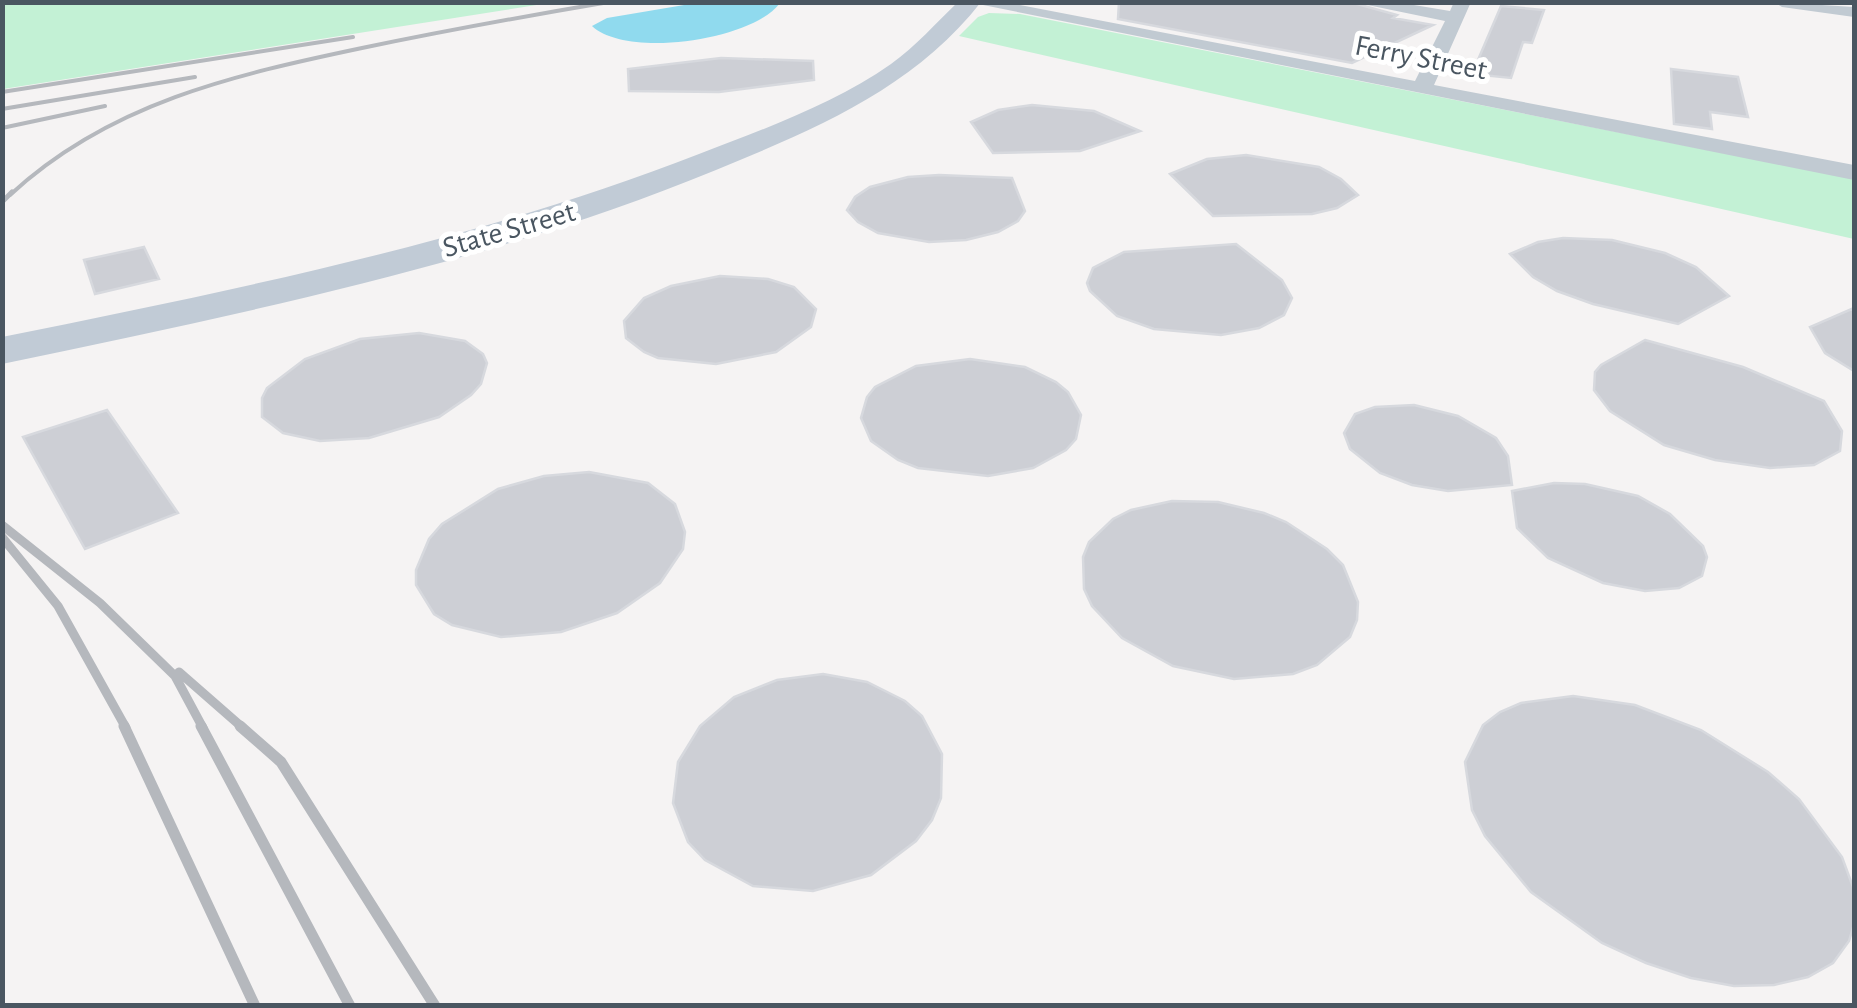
<svg xmlns="http://www.w3.org/2000/svg" width="1857" height="1008" font-family="'Alegreya Sans',sans-serif">
	<style>
		.green { fill: #c3f1d5 }
		.water { fill: #90daee }
		.building { fill: #cdcfd5; stroke: #d7d9de; stroke-width: 2.5 }
		.lines { fill: none; stroke-linecap: round; stroke-linejoin: round }
		.street { fill: #c1cad2; fill-rule: evenodd }
		.secondary { fill: #c1cbd6; fill-rule: evenodd }
		.rail-far3 { stroke: #b5b8bd; stroke-width: 4 }
		.rail-far2 { stroke: #b5b8bd; stroke-width: 5 }
		.rail-far1 { stroke: #b5b8bd; stroke-width: 9 }
		.rail { stroke: #b5b8bd; stroke-width: 11 }
		.labels { text-anchor: middle; dominant-baseline: central; stroke-width: 10; stroke-linejoin: round; paint-order: stroke }
		.far-street-label { font-size: 30px; fill: #4a5661; stroke: #fff }
	</style>
	<rect width="100%" height="100%" fill="#f5f3f3"/>
	<!-- green -->
	<path class="green" d="M 3,2 L 549,2 L 549,3 L 3,89 Z
		M 989,13 L 1020,14 L 1854,179 L 1854,239 L 959,36 L 978,17 Z"/>
	<!-- water -->
	<path class="water" d="M 696,3 L 780,3 C 753,40 627,59 592,26 L 607,18 Z"/>
	<!-- building -->
	<path class="building" d="M 1119,2 L 1350,2 L 1397,15 L 1393,18 L 1433,25 L 1352,63 L 1118,19 Z
		M 1501,6 L 1544,10 L 1532,43 L 1523,42 L 1511,78 L 1472,74 Z
		M 721,58 L 813,61 L 814,80 L 719,92 L 629,91 L 628,69 Z
		M 1671,69 L 1738,77 L 1748,117 L 1710,112 L 1712,129 L 1674,124 Z
		M 1032,105 L 1094,111 L 1140,131 L 1080,151 L 993,153 L 971,122 L 998,110 Z
		M 1246,155 L 1319,167 L 1341,179 L 1358,195 L 1337,208 L 1312,214 L 1213,216 L 1170,174 L 1207,159 Z
		M 939,175 L 1012,178 L 1025,211 L 1018,221 L 998,232 L 966,240 L 929,242 L 878,233 L 858,222 L 847,210 L 855,197 L 870,187 L 908,177 Z
		M 1563,238 L 1612,240 L 1665,253 L 1696,267 L 1729,296 L 1678,324 L 1593,304 L 1557,291 L 1533,277 L 1510,254 L 1538,242 Z
		M 1236,244 L 1282,280 L 1292,298 L 1284,315 L 1259,328 L 1221,335 L 1154,329 L 1117,316 L 1090,291 L 1087,283 L 1093,268 L 1124,252 Z
		M 144,247 L 159,279 L 95,294 L 84,260 Z
		M 720,276 L 768,279 L 794,287 L 816,309 L 811,327 L 776,352 L 716,364 L 658,358 L 644,352 L 626,338 L 624,321 L 644,298 L 671,286 Z
		M 1854,308 L 1854,371 L 1825,353 L 1810,327 Z
		M 419,333 L 465,341 L 483,354 L 487,363 L 481,384 L 471,395 L 439,417 L 369,438 L 320,441 L 283,433 L 262,417 L 262,398 L 267,388 L 305,359 L 360,339 Z
		M 1645,340 L 1743,367 L 1824,401 L 1842,431 L 1840,451 L 1814,465 L 1770,468 L 1715,460 L 1664,445 L 1610,411 L 1594,390 L 1595,372 L 1601,365 Z
		M 970,359 L 1025,367 L 1056,382 L 1068,392 L 1081,415 L 1076,439 L 1066,450 L 1033,468 L 988,476 L 918,468 L 898,460 L 871,441 L 861,418 L 867,397 L 875,387 L 916,366 Z
		M 1414,405 L 1458,416 L 1496,438 L 1508,456 L 1512,485 L 1448,491 L 1412,485 L 1380,473 L 1350,449 L 1344,433 L 1355,414 L 1375,407 Z
		M 107,410 L 178,513 L 85,549 L 23,437 Z
		M 589,472 L 648,483 L 675,504 L 685,532 L 683,549 L 660,583 L 617,613 L 561,632 L 501,637 L 452,625 L 434,614 L 416,585 L 416,570 L 429,539 L 442,524 L 498,489 L 544,476 Z
		M 1554,483 L 1585,484 L 1638,496 L 1670,514 L 1703,546 L 1707,557 L 1702,576 L 1679,588 L 1645,591 L 1603,583 L 1548,558 L 1517,528 L 1512,491 Z
		M 1172,501 L 1218,502 L 1264,513 L 1286,522 L 1327,549 L 1343,565 L 1358,602 L 1357,620 L 1350,637 L 1317,665 L 1293,674 L 1234,679 L 1173,666 L 1122,638 L 1092,606 L 1084,589 L 1083,557 L 1089,542 L 1113,519 L 1131,510 Z
		M 823,674 L 867,682 L 905,701 L 922,716 L 942,754 L 941,798 L 932,820 L 916,841 L 871,875 L 813,891 L 753,886 L 705,860 L 688,842 L 673,803 L 678,762 L 700,726 L 734,697 L 777,680 Z
		M 1573,696 L 1635,705 L 1701,730 L 1768,772 L 1799,799 L 1842,857 L 1853,887 L 1854,924 L 1849,941 L 1833,963 L 1808,977 L 1774,985 L 1734,986 L 1691,978 L 1646,963 L 1602,943 L 1531,892 L 1485,836 L 1472,810 L 1465,762 L 1483,725 L 1500,712 L 1521,703 Z"/>
	<g class="lines">
		<!-- street -->
		<path class="street" d="M 968,2 L 1004,2 L 1415,81 L 1445,21 L 1353,2 L 1396,2 L 1450,11 L 1454,2 L 1471,2 L 1434,85 L 1854,165 L 1854,180 Z
			M 1774,2 L 1854,7 L 1854,17 L 1782,7 Z"/>
		<!-- secondary -->
		<path class="secondary" d="M 958,2 L 981,2 C 913,89 815,129 716,170 C 487,264 244,313 2,364 L 2,337 C 238,289 474,242 699,154 C 764,129 834,104 891,64 C 916,46 936,23 958,2 Z"/>
		<!-- rail-far3 -->
		<path class="rail-far3" d="M 2,92 L 353,37
			M 2,109 L 195,77
			M 2,128 L 105,106
			M 10,195 C 109,103 234,75 362,48 C 444,31 526,16 609,2"/>
		<!-- rail-far2 -->
		<path class="rail-far2" d="M 2,202 L 12,192"/>
		<!-- rail-far1 -->
		<path class="rail-far1" d="M 2,525 L 100,603 L 175,676 L 203,728
			M 2,537 L 58,606 L 126,728
			M 179,672 L 243,728"/>
		<!-- rail -->
		<path class="rail" d="M 124,726 L 255,1006
			M 201,726 L 350,1006
			M 240,726 L 281,762 L 435,1006"/>
	</g>
	<g class="labels">
		<!-- far-street labels -->
		<g class="far-street-label">
			<text transform="translate(1421 58) rotate(11)">Ferry Street</text>
			<text transform="translate(509 230) rotate(-16)">State Street</text>
		</g>
	</g>
	<!-- border -->
	<rect width="1857" height="1008" fill="none" stroke="#4a5661" stroke-width="10"/>
</svg>
